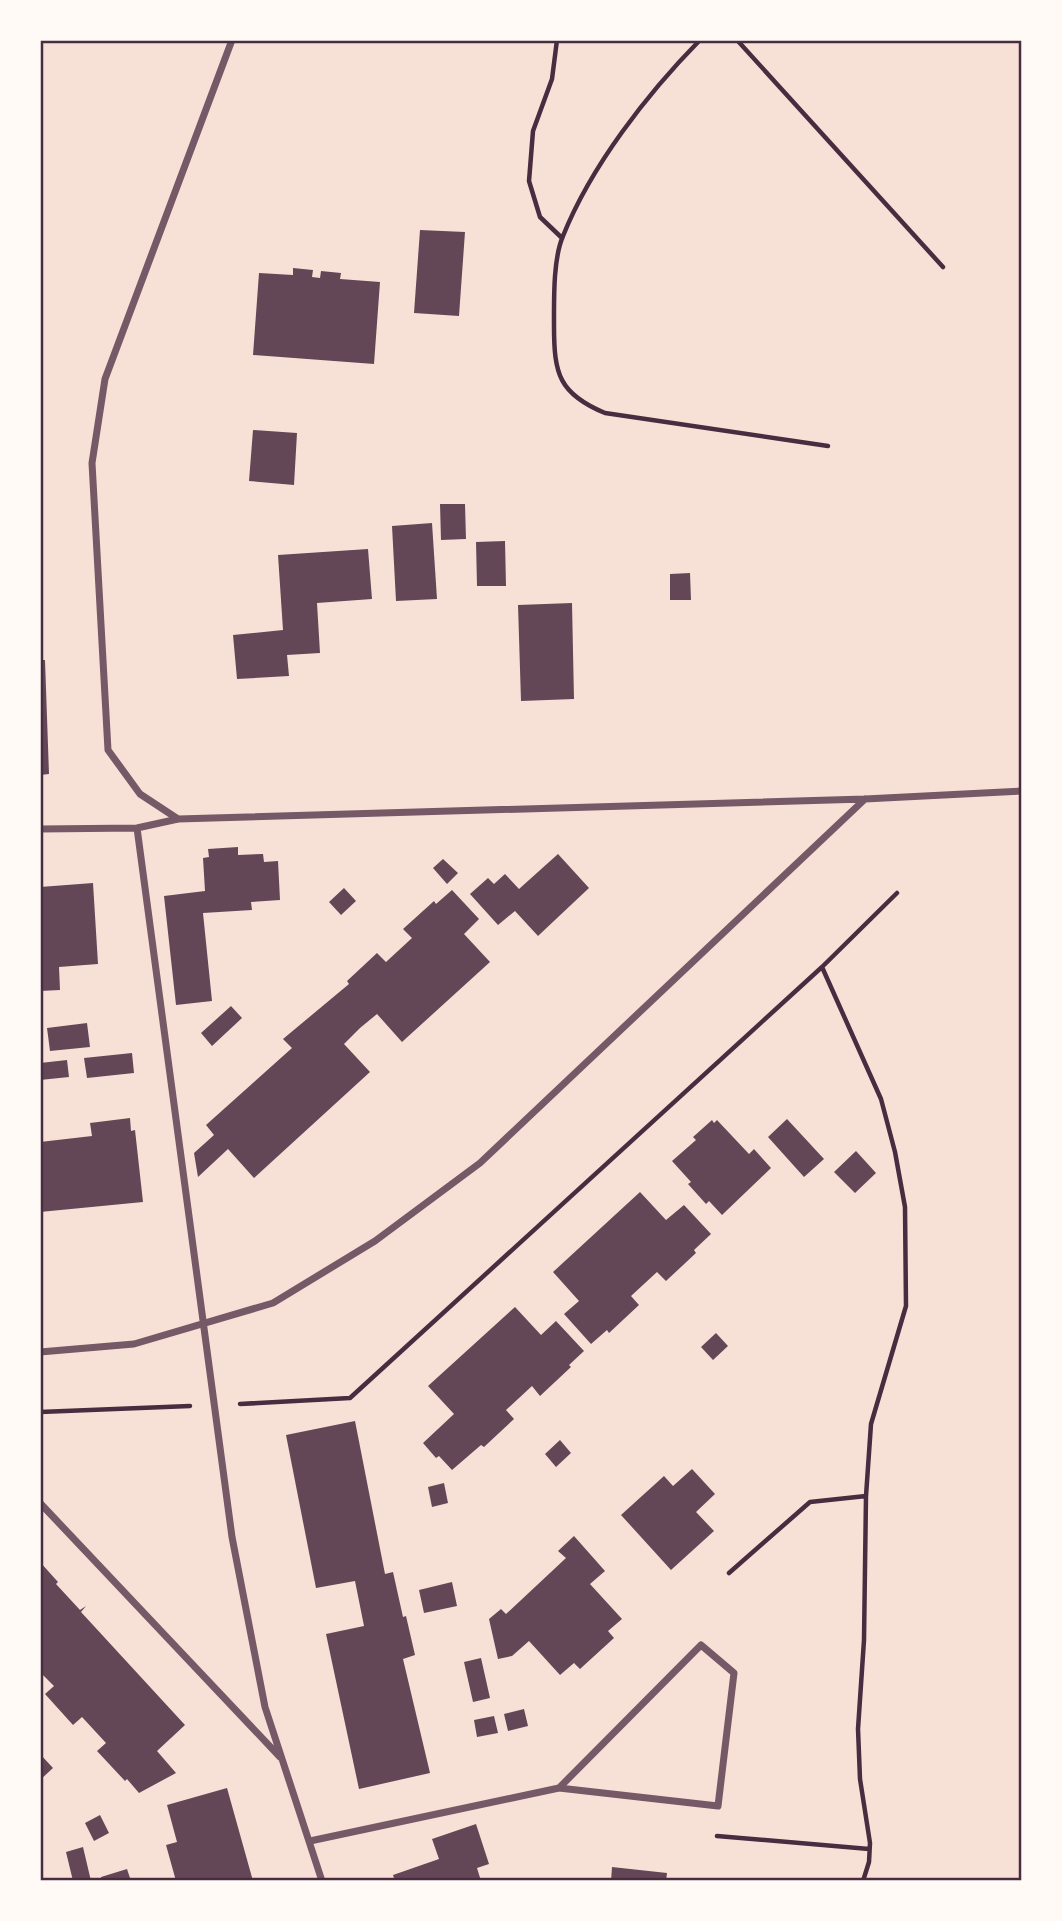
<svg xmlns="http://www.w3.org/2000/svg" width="1062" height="1921" font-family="Jost,sans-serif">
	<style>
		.building { fill: #644757 }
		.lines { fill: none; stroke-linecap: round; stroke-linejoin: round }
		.path { stroke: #4a2c40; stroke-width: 4.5 }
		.minor { stroke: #755966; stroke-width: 7 }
		.neatline { fill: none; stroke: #4a2c40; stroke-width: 2.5 }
	</style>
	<rect width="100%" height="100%" fill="#f7e1d7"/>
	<!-- building -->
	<path class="building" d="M 420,230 L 465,232 L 459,316 L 414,313 Z
		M 293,268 L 313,270 L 312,277 L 320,278 L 321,271 L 341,273 L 340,279 L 380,282 L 374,364 L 253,355 L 259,273 L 293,275 Z
		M 253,430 L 297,433 L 294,485 L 249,481 Z
		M 440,504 L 465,504 L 466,539 L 441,540 Z
		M 432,523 L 437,599 L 396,601 L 392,526 Z
		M 505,541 L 506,586 L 477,586 L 476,542 Z
		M 368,549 L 372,599 L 317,603 L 320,653 L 287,655 L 289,676 L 237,679 L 233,635 L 283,630 L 278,555 Z
		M 690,573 L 691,600 L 670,600 L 670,574 Z
		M 572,603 L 574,699 L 521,701 L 518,605 Z
		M 40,660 L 45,660 L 49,774 L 40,775 Z
		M 238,847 L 238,855 L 263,854 L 264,862 L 278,861 L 280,900 L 251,902 L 252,910 L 203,913 L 212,1001 L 176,1005 L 164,896 L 205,891 L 203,858 L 209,857 L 208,849 Z
		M 558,854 L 589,888 L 538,936 L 515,911 L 498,925 L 470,894 L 488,878 L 494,884 L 505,874 L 519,889 Z
		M 443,859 L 458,873 L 447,884 L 433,868 Z
		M 93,883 L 98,964 L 59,967 L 60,990 L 40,991 L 40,887 Z
		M 344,888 L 356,901 L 341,915 L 329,902 Z
		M 452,890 L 479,919 L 464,934 L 490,962 L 402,1042 L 377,1014 L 360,1028 L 344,1044 L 370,1072 L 254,1178 L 228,1149 L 198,1177 L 194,1153 L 214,1135 L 206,1125 L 292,1048 L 283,1039 L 349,984 L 347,981 L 377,953 L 386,962 L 412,938 L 403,929 L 434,901 L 436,904 Z
		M 231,1006 L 242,1018 L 212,1046 L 201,1033 Z
		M 87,1023 L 90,1047 L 50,1051 L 47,1028 Z
		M 132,1053 L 134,1073 L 87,1078 L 84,1058 Z
		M 67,1060 L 69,1077 L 40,1080 L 40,1063 Z
		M 130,1118 L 131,1131 L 135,1130 L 143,1202 L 40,1212 L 40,1142 L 92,1136 L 90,1123 Z
		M 787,1119 L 824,1159 L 804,1177 L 768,1137 Z
		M 712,1120 L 714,1123 L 717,1120 L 749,1154 L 754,1149 L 771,1168 L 722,1215 L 709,1201 L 706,1204 L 688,1184 L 691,1182 L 672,1161 L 696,1140 L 693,1137 Z
		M 856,1151 L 876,1173 L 855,1193 L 834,1172 Z
		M 640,1192 L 666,1220 L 684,1205 L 711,1234 L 694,1250 L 696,1253 L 666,1281 L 657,1272 L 631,1296 L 639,1305 L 609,1333 L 607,1330 L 591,1344 L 564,1314 L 579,1301 L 553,1272 Z
		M 515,1307 L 541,1335 L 556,1321 L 584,1351 L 569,1365 L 571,1367 L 540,1396 L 532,1386 L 506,1410 L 514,1419 L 484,1447 L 481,1445 L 452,1470 L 439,1456 L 436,1458 L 423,1443 L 454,1414 L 428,1386 Z
		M 716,1333 L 728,1346 L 713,1360 L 701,1347 Z
		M 355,1421 L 385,1574 L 393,1572 L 403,1617 L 406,1616 L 415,1655 L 403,1659 L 430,1773 L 359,1789 L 326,1634 L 364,1626 L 355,1581 L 316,1588 L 286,1435 Z
		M 560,1440 L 571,1453 L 556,1467 L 545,1454 Z
		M 692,1469 L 715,1494 L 696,1512 L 714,1531 L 671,1570 L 621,1515 L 664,1476 L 673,1486 Z
		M 444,1483 L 448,1503 L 432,1507 L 428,1487 Z
		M 574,1536 L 605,1571 L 590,1584 L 622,1619 L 608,1631 L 614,1638 L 580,1669 L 574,1663 L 560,1675 L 529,1641 L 512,1656 L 498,1659 L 489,1619 L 501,1609 L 506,1614 L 566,1558 L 558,1551 Z
		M 40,1562 L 58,1582 L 56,1584 L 80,1610 L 86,1606 L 81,1612 L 185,1725 L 157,1751 L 176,1773 L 139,1793 L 127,1779 L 125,1781 L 97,1751 L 106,1743 L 82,1717 L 73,1725 L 45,1694 L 54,1686 L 40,1672 Z
		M 452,1582 L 457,1606 L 424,1613 L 419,1590 Z
		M 481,1658 L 490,1698 L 473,1702 L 464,1662 Z
		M 524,1709 L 528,1726 L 508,1731 L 504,1714 Z
		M 494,1716 L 498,1733 L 477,1737 L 474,1720 Z
		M 40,1754 L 53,1768 L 40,1780 Z
		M 227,1788 L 253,1881 L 176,1881 L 166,1845 L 177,1842 L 167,1805 Z
		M 100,1815 L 109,1833 L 94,1841 L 85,1823 Z
		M 476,1824 L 489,1864 L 477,1868 L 481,1881 L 395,1881 L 393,1875 L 439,1859 L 432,1839 Z
		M 83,1847 L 91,1881 L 73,1881 L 66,1852 Z
		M 612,1867 L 667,1873 L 666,1881 L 611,1881 Z
		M 127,1869 L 131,1881 L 102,1881 L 101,1877 Z"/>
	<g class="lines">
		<!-- path -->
		<path class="path" d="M 557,40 L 552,79 L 533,131 L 529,181 L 540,217 L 562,238
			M 700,40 C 647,94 591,166 563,236 C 553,259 554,300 554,326 C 554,374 559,394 605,413 L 828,446
			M 737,40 L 943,267
			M 822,967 L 881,1099 L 895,1152 L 905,1207 L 906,1306 L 871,1424 L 866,1496 L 864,1640 L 858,1729 L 860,1779 L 870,1843 L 869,1862 L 863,1881
			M 240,1404 L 350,1398 L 822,967 L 897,893
			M 40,1412 L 190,1406
			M 729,1573 L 810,1502 L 866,1496
			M 717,1836 L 869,1849"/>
		<!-- minor -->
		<path class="minor" d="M 178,819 L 140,794 L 108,750 L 92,463 L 105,379 L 232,40
			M 137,828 L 232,1537 L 265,1707 L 322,1881
			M 40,829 L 137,828 L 178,819 L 865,799 L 1022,791
			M 40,1352 L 134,1344 L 273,1303 L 375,1241 L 480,1163 L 865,799
			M 40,1503 L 280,1757
			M 310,1841 L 559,1788 L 718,1806 L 734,1673 L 701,1645 L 559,1788"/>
	</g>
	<!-- border -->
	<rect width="1062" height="1921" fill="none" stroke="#fffaf5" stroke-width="84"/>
	<rect x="42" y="42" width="978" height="1837" class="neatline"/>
</svg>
